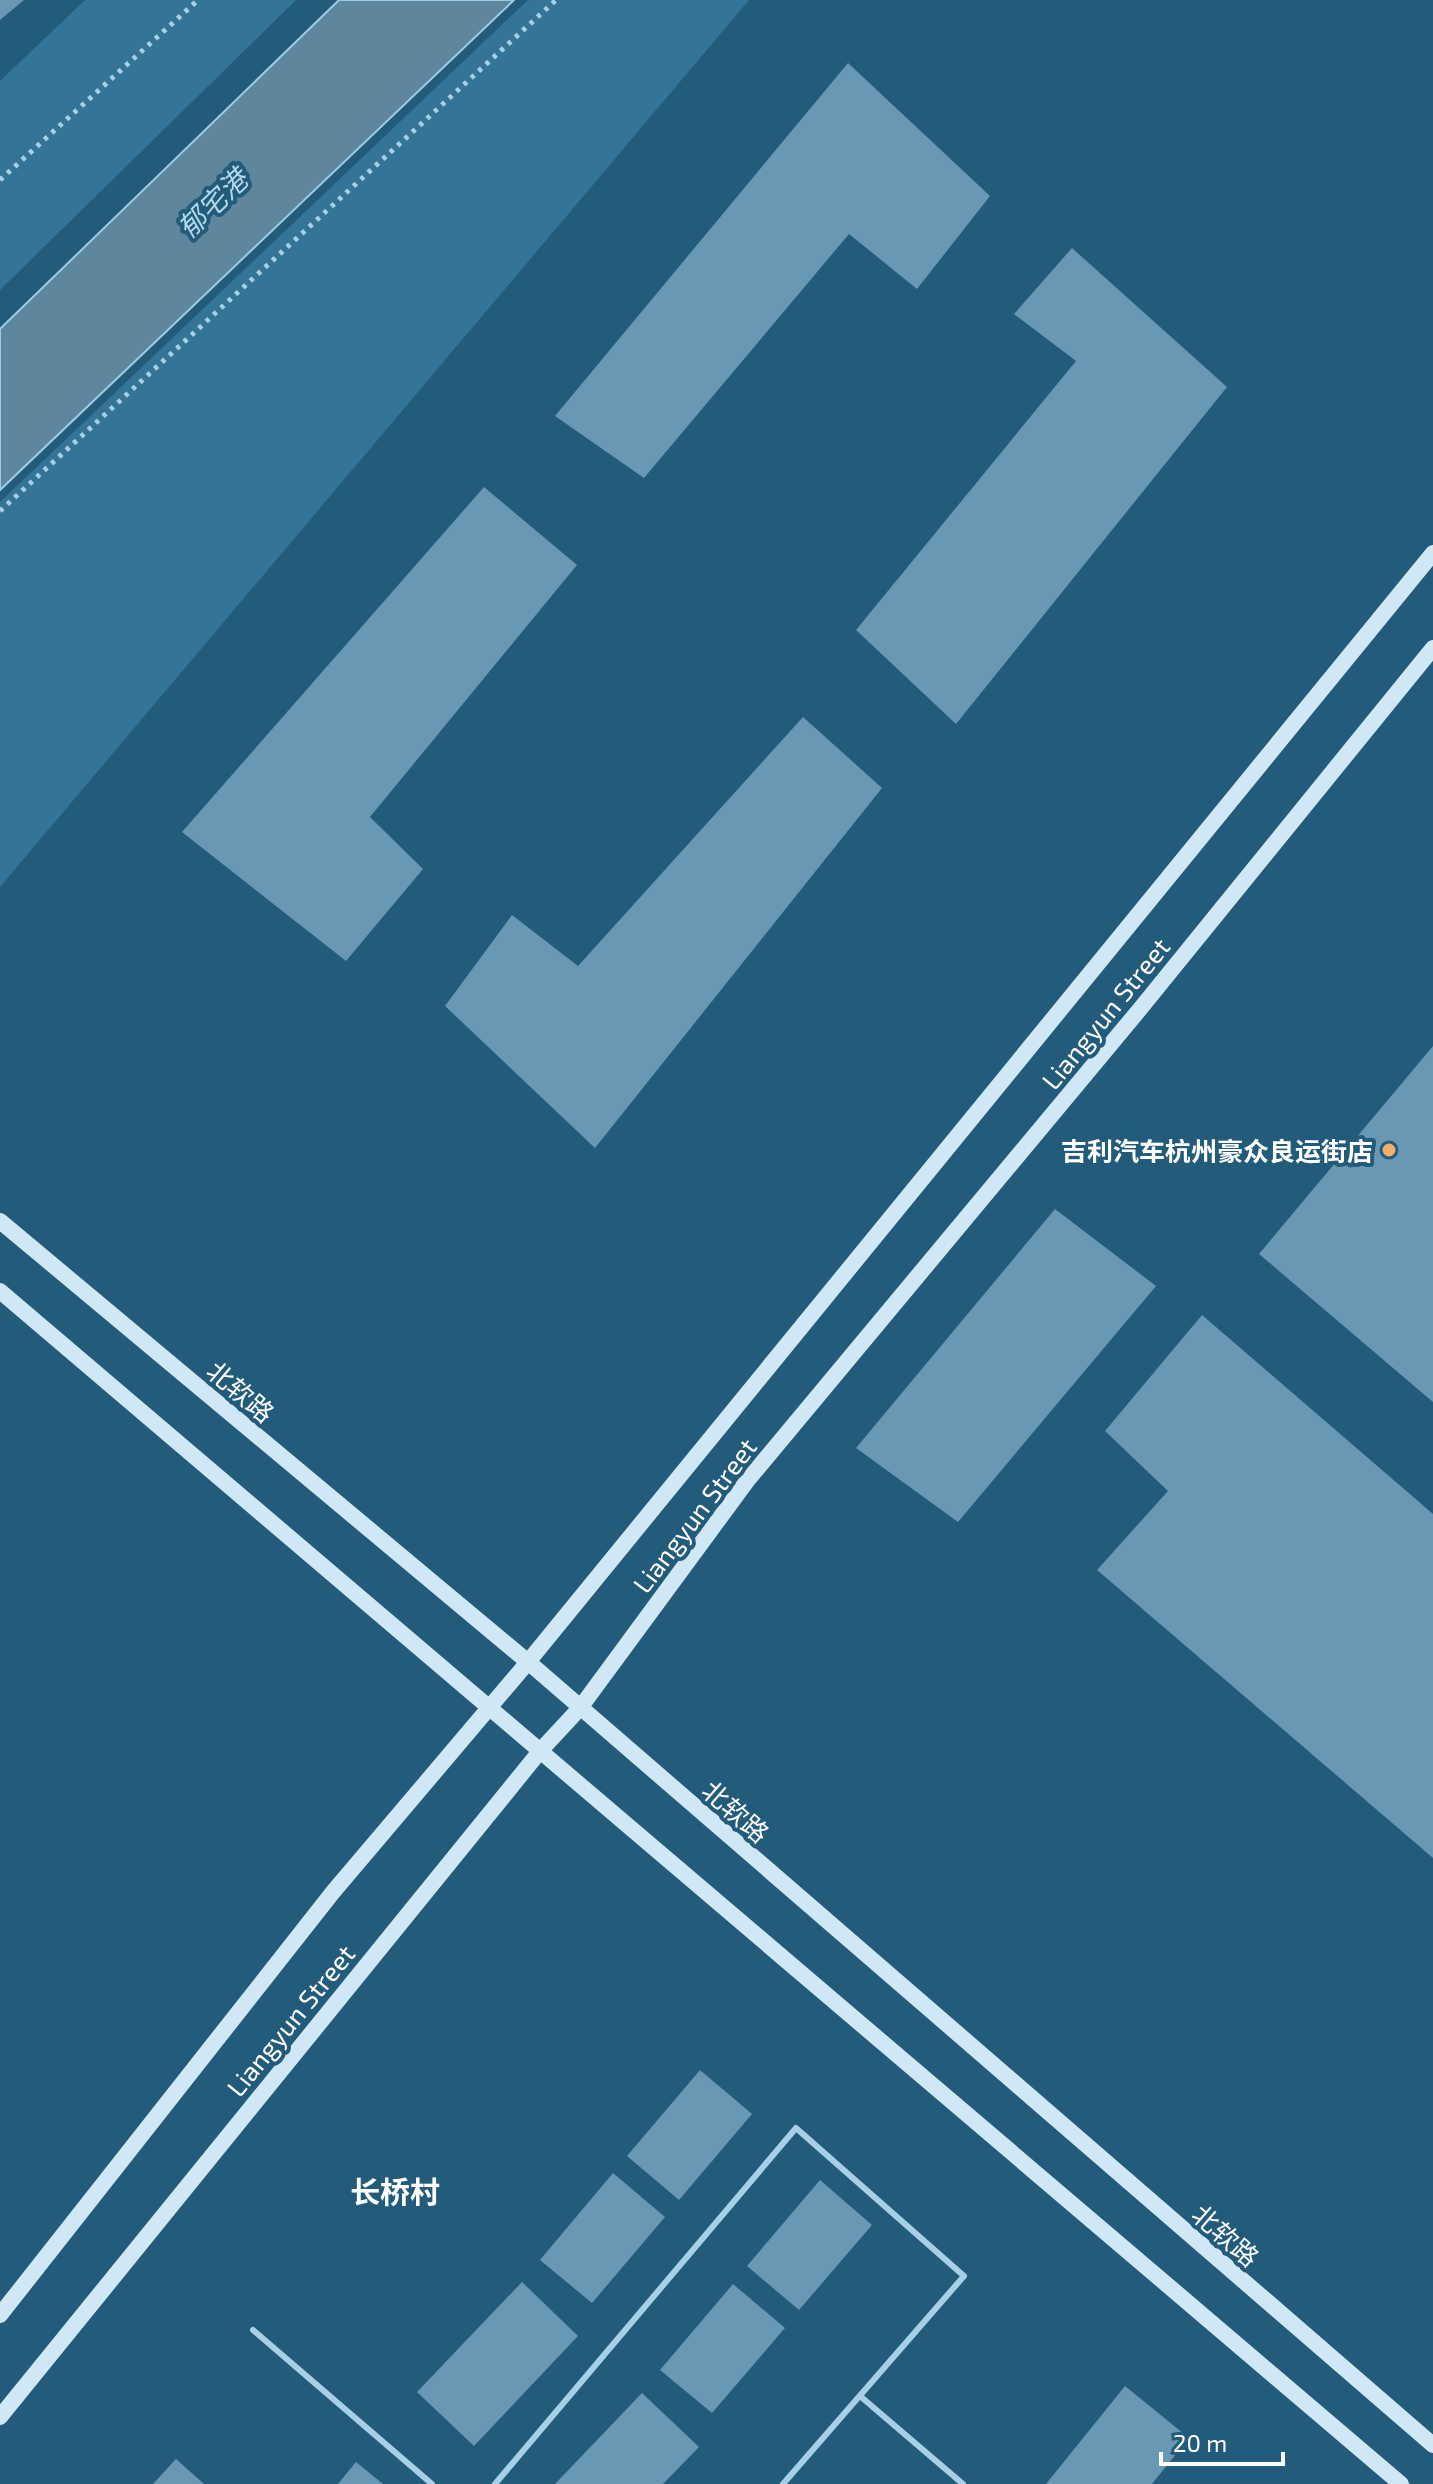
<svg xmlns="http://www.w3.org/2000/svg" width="1433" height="2484" font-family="'Exo 2','Noto Sans SC',sans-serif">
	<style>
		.green { fill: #347497 }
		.water { fill: #5e869d; stroke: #9bcce6; stroke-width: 2 }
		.building { fill: #6898b3 }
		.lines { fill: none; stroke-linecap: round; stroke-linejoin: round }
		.path { stroke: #a7cfe5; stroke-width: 5; stroke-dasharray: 4 6; stroke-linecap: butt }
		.lane { stroke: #a7cfe5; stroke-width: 6 }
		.secondary { stroke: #d0e7f5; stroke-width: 16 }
		.poi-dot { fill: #f0af6a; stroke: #235b7b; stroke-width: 3 }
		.labels { text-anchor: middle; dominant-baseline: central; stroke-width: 8; stroke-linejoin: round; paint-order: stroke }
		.street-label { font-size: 26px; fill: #fff; stroke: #235b7b }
		.poi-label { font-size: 26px; font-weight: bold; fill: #fff; stroke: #235b7b; text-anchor: end }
		.water-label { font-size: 28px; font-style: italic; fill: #b2d8ed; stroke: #235b7b }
		.quarter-label { font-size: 30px; font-weight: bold; fill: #fff; stroke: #235b7b }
	</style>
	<rect width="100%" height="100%" fill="#235b7b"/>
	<!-- green -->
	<path class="green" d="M 85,0 L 296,0 L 0,290 L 0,81 Z
		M 528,0 L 749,0 L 0,887 L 0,502 Z"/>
	<!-- water -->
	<path class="water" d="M 339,0 L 514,0 L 0,490 L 0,329 Z"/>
	<!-- building -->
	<path class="building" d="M 0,0 L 24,0 L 0,20 Z
		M 848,63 L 990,196 L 917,289 L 849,234 L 644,478 L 555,416 Z
		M 1072,248 L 1227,387 L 956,724 L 856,630 L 1076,361 L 1014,314 Z
		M 484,487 L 577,565 L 370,817 L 423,869 L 346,961 L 182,832 Z
		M 803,717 L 882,788 L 595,1148 L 445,1006 L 512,915 L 578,966 Z
		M 1433,1046 L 1433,1402 L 1259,1254 Z
		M 1055,1209 L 1156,1286 L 958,1522 L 856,1448 Z
		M 1202,1315 L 1433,1514 L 1433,1858 L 1097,1570 L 1168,1491 L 1105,1431 Z
		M 700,2070 L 752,2114 L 679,2200 L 627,2156 Z
		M 613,2173 L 665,2217 L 592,2303 L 540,2260 Z
		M 820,2180 L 872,2225 L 799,2310 L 747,2266 Z
		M 522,2282 L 578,2336 L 474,2446 L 417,2392 Z
		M 733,2284 L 785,2328 L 712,2413 L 660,2370 Z
		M 1125,2386 L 1189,2438 L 1152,2484 L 1046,2484 Z
		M 642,2393 L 699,2447 L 663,2484 L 555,2484 Z
		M 176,2459 L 204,2484 L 153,2484 Z
		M 356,2462 L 383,2484 L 338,2484 Z"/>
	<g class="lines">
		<!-- path -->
		<path class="path" d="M 0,180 L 198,0
			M 0,511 L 556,0"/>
		<!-- lane -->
		<path class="lane" d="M 253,2330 L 432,2484
			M 860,2396 L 963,2484
			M 495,2484 L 796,2128 L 964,2276 L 783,2484"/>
		<!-- secondary -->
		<path class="secondary" d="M 0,1221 L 534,1667 L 1433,2445
			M 0,1291 L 1401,2484
			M 0,2315 L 333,1892 L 528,1662 L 1433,553
			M 0,2417 L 541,1750 L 580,1708 L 747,1481 L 1140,1009 L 1433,648"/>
	</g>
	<!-- markers -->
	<circle class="poi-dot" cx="1389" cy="1150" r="8"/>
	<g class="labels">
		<!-- street labels -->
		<g class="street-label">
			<text transform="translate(1105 1013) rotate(-51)">Liangyun Street</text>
			<text transform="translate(241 1391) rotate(40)">北软路</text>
			<text transform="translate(694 1515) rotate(-53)">Liangyun Street</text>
			<text transform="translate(736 1811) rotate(41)">北软路</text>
			<text transform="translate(290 2020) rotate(-51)">Liangyun Street</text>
			<text transform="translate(1226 2235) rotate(41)">北软路</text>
		</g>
		<!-- poi labels -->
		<g class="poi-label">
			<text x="1373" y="1150">吉利汽车杭州豪众良运街店</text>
		</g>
		<!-- water labels -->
		<g class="water-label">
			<text transform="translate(212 203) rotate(-44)">郁宅港</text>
		</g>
		<!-- quarter labels -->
		<g class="quarter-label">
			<text x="395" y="2191">长桥村</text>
		</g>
	</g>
	<!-- scale -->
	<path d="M1161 2452v12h122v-12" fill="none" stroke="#ffffff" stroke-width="4"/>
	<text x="1173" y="2452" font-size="24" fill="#ffffff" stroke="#235b7b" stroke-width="6" paint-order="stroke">20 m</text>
</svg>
